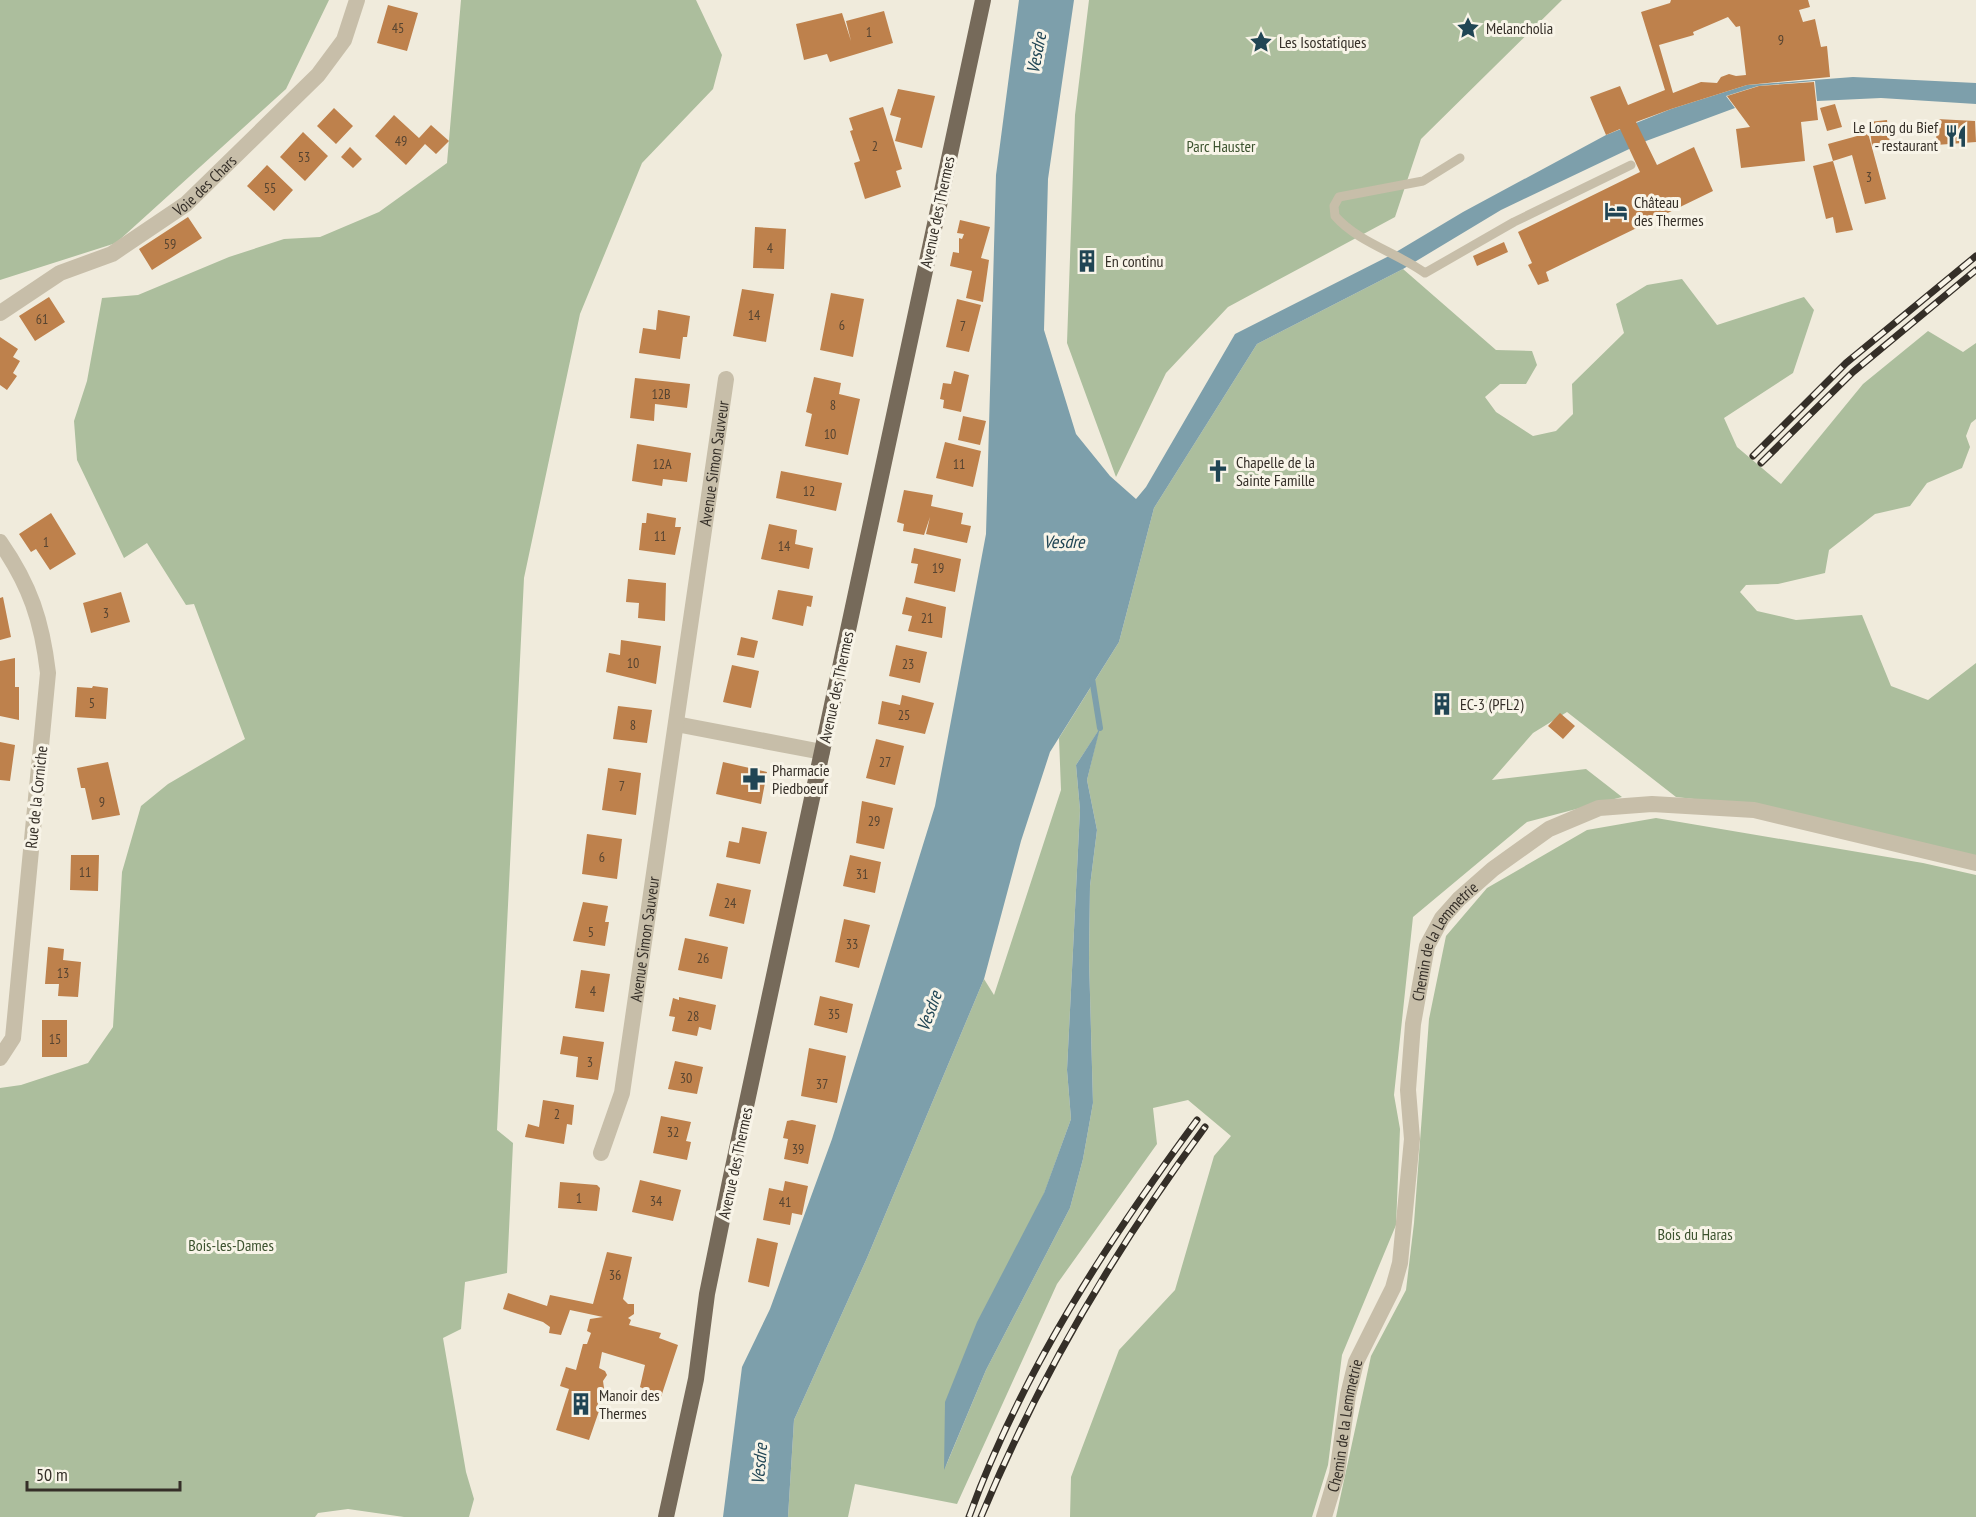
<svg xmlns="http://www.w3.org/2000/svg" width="1976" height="1517" font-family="'PT Sans Narrow',sans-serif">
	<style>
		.green { fill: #acbe9d; fill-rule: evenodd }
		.water { fill: #7d9fab }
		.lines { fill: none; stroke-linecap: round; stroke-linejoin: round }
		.stream { stroke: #7d9fab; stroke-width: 6 }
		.building { fill: #be814c; fill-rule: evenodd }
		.service { stroke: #c7bea9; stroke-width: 9 }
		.minor { stroke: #c7bea9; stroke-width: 16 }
		.primary { stroke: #766a5a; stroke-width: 16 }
		.rail-casing { stroke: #352f28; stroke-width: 7 }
		.rail { stroke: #f8f4e8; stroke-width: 4.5; stroke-dasharray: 14; stroke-linecap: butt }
		.labels { text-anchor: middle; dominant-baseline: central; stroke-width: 6; stroke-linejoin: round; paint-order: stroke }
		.number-label { font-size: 14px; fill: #574431 }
		.poi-label { font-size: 16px; fill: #352f28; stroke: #f8f4e8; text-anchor: start }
		.park-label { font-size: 16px; fill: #3c522e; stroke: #f8f4e8 }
		.street-label { font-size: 16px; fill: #352f28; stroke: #f8f4e8 }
		.water-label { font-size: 18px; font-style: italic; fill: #204554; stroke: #f8f4e8 }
	</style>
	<rect width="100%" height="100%" fill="#f0ebdc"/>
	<!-- green -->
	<path class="green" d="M 0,0 L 329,0 L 286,89 L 116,243 L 0,280 Z
		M 461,0 L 696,0 L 722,55 L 713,89 L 642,163 L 580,314 L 524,578 L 497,1130 L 513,1143 L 507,1273 L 465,1282 L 461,1329 L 443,1338 L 466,1472 L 474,1499 L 469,1517 L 404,1517 L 348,1509 L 318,1513 L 315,1517 L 0,1517 L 0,1088 L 21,1085 L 88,1063 L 113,1027 L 122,872 L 141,806 L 168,784 L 245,739 L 194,604 L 186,605 L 147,543 L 124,558 L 77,460 L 74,421 L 87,381 L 102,298 L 138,295 L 229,257 L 284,239 L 320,237 L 379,212 L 447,163 Z
		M 1089,0 L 1562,0 L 1421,139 L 1395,217 L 1228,307 L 1166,373 L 1116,477 L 1067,343 L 1075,115 Z
		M 1403,269 L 1496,350 L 1532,351 L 1537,365 L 1526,384 L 1500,384 L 1485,397 L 1496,412 L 1533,436 L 1556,431 L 1573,414 L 1572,384 L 1624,333 L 1616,304 L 1647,285 L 1682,279 L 1717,325 L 1804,297 L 1814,310 L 1793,373 L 1724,418 L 1737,447 L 1781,484 L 1863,384 L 1928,331 L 1963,352 L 1976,343 L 1976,419 L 1971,423 L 1966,436 L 1970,447 L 1962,468 L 1927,483 L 1910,506 L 1875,514 L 1829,550 L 1825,573 L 1778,584 L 1746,585 L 1740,592 L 1757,611 L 1796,620 L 1862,615 L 1891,686 L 1928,700 L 1976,663 L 1976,856 L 1764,807 L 1676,797 L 1567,712 L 1533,733 L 1492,780 L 1586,769 L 1622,797 L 1527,822 L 1413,917 L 1394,1095 L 1400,1129 L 1396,1225 L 1342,1355 L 1328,1465 L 1312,1517 L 1070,1517 L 1071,1477 L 1119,1350 L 1175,1290 L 1214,1156 L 1231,1136 L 1188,1100 L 1153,1108 L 1157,1144 L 1057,1284 L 957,1504 L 855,1484 L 848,1517 L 788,1517 L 794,1420 L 867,1258 L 984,979 L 994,995 L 1061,790 L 1059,738 L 1119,642 L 1154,508 L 1257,344 ZM 1099,730 L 1087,780 L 1097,830 L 1090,886 L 1089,958 L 1093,1103 L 1083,1159 L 1070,1208 L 986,1370 L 945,1468 L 1071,1119 L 1067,1070 L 1080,810 L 1076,765 Z
		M 1656,818 L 1923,863 L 1976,875 L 1976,1517 L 1336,1517 L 1371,1356 L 1406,1290 L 1414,1223 L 1429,1019 L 1446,936 L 1487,888 L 1587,830 Z"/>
	<!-- water -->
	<path class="water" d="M 1019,0 L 1074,0 L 1048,179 L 1044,330 L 1076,434 L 1110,476 L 1136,499 L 1146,487 L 1235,334 L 1391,255 L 1463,212 L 1606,135 L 1671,109 L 1747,85 L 1853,77 L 1976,83 L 1976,104 L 1881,98 L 1817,101 L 1815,81 L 1758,86 L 1726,96 L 1735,108 L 1646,141 L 1501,210 L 1403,269 L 1257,344 L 1154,508 L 1119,642 L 1050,752 L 1021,841 L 984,979 L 867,1258 L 794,1420 L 788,1517 L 723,1517 L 742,1367 L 770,1309 L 832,1139 L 935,806 L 986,534 L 996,175 Z
		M 1100,728 L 1087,780 L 1097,830 L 1090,886 L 1089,958 L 1093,1103 L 1083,1159 L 1070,1208 L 986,1370 L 944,1470 L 945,1402 L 977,1322 L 1044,1193 L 1071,1119 L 1067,1070 L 1080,810 L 1076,765 Z"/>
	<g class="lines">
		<!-- stream -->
		<path class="stream" d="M 1092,678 L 1100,728"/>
	</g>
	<!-- building -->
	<path class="building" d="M 1671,0 L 1808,0 L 1810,7 L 1799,10 L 1803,22 L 1815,19 L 1821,47 L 1827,46 L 1830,77 L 1747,85 L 1671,109 L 1636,122 L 1657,165 L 1694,147 L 1713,191 L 1546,272 L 1549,281 L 1538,285 L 1528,265 L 1532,263 L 1518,232 L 1640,172 L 1620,129 L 1606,135 L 1590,97 L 1620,86 L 1628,105 L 1665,90 L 1641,12 L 1670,3 ZM 1728,17 L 1736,27 L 1740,26 L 1746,75 L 1736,76 L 1729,74 L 1721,77 L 1717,83 L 1701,82 L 1673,93 L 1659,45 L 1694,35 L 1693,32 Z
		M 388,5 L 418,13 L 407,51 L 377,43 Z
		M 884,11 L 893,43 L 830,62 L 827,54 L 804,60 L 796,24 L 842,13 L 851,41 L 846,21 Z
		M 1814,82 L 1818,120 L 1801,122 L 1805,161 L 1741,168 L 1736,129 L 1750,127 L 1727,96 L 1759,86 Z
		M 898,89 L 935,96 L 922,148 L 895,141 L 901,118 L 890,115 Z
		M 1835,104 L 1842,127 L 1827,131 L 1820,108 Z
		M 883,107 L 902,169 L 896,171 L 901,187 L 865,199 L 854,163 L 860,161 L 850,131 L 853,130 L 849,118 Z
		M 334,108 L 353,126 L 336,144 L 317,126 Z
		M 394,115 L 419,138 L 431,125 L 449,141 L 436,154 L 425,144 L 406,165 L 375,136 Z
		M 1937,119 L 1975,121 L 1976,142 L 1936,145 Z
		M 1887,120 L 1890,144 L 1872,146 L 1869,122 Z
		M 303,132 L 328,156 L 305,181 L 280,157 Z
		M 1868,133 L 1886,199 L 1865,204 L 1852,155 L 1833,161 L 1828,144 Z
		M 350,147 L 362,159 L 353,168 L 341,157 Z
		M 1833,161 L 1853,230 L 1836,233 L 1833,217 L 1826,219 L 1813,166 Z
		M 267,165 L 293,190 L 274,211 L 247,186 Z
		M 188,217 L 202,238 L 152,270 L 139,249 Z
		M 960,220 L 990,227 L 981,258 L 989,260 L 983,302 L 966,298 L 972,271 L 950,266 L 953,252 L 959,253 L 959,238 L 962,239 L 964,234 L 957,233 Z
		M 755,227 L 786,229 L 784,269 L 753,268 Z
		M 1504,242 L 1508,252 L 1477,266 L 1473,256 Z
		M 742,289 L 774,294 L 766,342 L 733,336 Z
		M 831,293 L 864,299 L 853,357 L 820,350 Z
		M 49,297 L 65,322 L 35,341 L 19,316 Z
		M 957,299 L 981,305 L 969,352 L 946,347 Z
		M 658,310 L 690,316 L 687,337 L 683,337 L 680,359 L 639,353 L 643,328 L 656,330 Z
		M 0,337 L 18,349 L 13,357 L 20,361 L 13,373 L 17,376 L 7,390 L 0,385 Z
		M 954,371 L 969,375 L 961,412 L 943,408 L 944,400 L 940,399 L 943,383 L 951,384 Z
		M 814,377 L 841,383 L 839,394 L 860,399 L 848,455 L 805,446 L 812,414 L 806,412 Z
		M 635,378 L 690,384 L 687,408 L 655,404 L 654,421 L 630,418 Z
		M 963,416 L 986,421 L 980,445 L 958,440 Z
		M 945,442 L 981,451 L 973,487 L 936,478 Z
		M 637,444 L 691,453 L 687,482 L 663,479 L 662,486 L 632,481 Z
		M 781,471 L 842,483 L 836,511 L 776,498 Z
		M 904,490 L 933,495 L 931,506 L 963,513 L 961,524 L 971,526 L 967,543 L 926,534 L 930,517 L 924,535 L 903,531 L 904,524 L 897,522 Z
		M 51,513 L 76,554 L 50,570 L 36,549 L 31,552 L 19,534 Z
		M 647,513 L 676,518 L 675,527 L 681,527 L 675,555 L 639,550 L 642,523 L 646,523 Z
		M 769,524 L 797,530 L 795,544 L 813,548 L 809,569 L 761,559 Z
		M 914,548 L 961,559 L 955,592 L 914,583 L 918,564 L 911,563 Z
		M 628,579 L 666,583 L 665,621 L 638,618 L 639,603 L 626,602 Z
		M 778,590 L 813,596 L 811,607 L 807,606 L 803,626 L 772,619 Z
		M 121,592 L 130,622 L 91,633 L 83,603 Z
		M 3,597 L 11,637 L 0,640 L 0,598 Z
		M 906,597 L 946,607 L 942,638 L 908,631 L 912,616 L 902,614 Z
		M 741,637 L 758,641 L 754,658 L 737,655 Z
		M 621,640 L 661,646 L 656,684 L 606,672 L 609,653 L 620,655 Z
		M 896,645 L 927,652 L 920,683 L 889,676 Z
		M 15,658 L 15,687 L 19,687 L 19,720 L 0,716 L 0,661 Z
		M 732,665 L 759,671 L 751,708 L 723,702 Z
		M 93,686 L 108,688 L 106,719 L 75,717 L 77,687 L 92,688 Z
		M 1440,692 L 1442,697 L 1446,696 L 1452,710 L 1440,717 L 1432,696 Z
		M 902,695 L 934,703 L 925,734 L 878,724 L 882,701 L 900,705 Z
		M 618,706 L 652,710 L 647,743 L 613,739 Z
		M 1560,713 L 1575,726 L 1563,739 L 1548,726 Z
		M 876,739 L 904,746 L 895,785 L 866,778 Z
		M 0,742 L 15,745 L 10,781 L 0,780 Z
		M 108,762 L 120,815 L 92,820 L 85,788 L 81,788 L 77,768 Z
		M 723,762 L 767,772 L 761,804 L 716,794 Z
		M 608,768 L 641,773 L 636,815 L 602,810 Z
		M 862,801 L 893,808 L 884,849 L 856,843 Z
		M 742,827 L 767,832 L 760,864 L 726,857 L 729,841 L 739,843 Z
		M 587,834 L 622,839 L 617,879 L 582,874 Z
		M 71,855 L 99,855 L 98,891 L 70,890 Z
		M 850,855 L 881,862 L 875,893 L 843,886 Z
		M 717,883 L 751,890 L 744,924 L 709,916 Z
		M 583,902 L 608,906 L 605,922 L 609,922 L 605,946 L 573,941 Z
		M 844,919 L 870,925 L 859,968 L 835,962 Z
		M 685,938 L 728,947 L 722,979 L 678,970 Z
		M 48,947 L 64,949 L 63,960 L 81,962 L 78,997 L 58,996 L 59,984 L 45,984 Z
		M 581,970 L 610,974 L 604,1012 L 575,1008 Z
		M 820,996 L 853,1004 L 847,1033 L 814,1025 Z
		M 679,997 L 716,1005 L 711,1030 L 699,1027 L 697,1036 L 672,1031 L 675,1017 L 669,1016 L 673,998 L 679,1000 Z
		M 42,1020 L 67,1020 L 67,1057 L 42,1057 Z
		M 563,1036 L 604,1042 L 598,1080 L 576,1077 L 578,1057 L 560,1054 Z
		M 809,1048 L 846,1056 L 837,1103 L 801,1096 Z
		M 675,1061 L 703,1067 L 697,1094 L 668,1089 Z
		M 543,1100 L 574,1105 L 572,1125 L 567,1124 L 564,1144 L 525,1137 L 528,1124 L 539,1127 Z
		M 661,1116 L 691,1122 L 686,1141 L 691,1142 L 687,1160 L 653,1153 Z
		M 792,1120 L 816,1125 L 808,1164 L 784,1159 L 788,1139 L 783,1138 L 787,1121 Z
		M 640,1180 L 681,1190 L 673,1221 L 632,1212 Z
		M 785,1181 L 808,1186 L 802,1215 L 792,1213 L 790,1225 L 763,1220 L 769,1188 L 783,1191 Z
		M 560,1182 L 597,1185 L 600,1188 L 597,1211 L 558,1208 Z
		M 757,1238 L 778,1243 L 769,1287 L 748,1282 Z
		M 607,1252 L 632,1257 L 623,1299 L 628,1304 L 634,1304 L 634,1314 L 628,1318 L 631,1320 L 629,1325 L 661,1333 L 659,1338 L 678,1345 L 661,1397 L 640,1387 L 645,1365 L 602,1352 L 599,1368 L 605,1371 L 607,1375 L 603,1381 L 604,1388 L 596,1409 L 599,1411 L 589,1440 L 556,1430 L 569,1389 L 560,1386 L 566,1367 L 576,1370 L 583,1344 L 587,1344 L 591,1333 L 587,1331 L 590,1319 L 603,1317 L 570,1310 L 561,1335 L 549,1333 L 550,1327 L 543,1322 L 503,1309 L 508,1293 L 547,1306 L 550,1295 L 593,1304 Z"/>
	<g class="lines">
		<!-- service -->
		<path class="service" d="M 1460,158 L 1423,181 L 1339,197 L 1334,206 L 1335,216 C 1359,243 1396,252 1425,273 L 1514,222 L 1631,165"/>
		<!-- minor -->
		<g class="minor">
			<path id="s1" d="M 0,313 L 60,273 L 112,254 L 186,204 L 318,75 L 344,40 L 357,0"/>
			<path d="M 0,542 C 30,585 42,621 48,673 L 13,1038 L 0,1058"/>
			<path d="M 676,724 L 822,752"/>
			<path id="s2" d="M 601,1153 L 622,1093 L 726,379"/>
			<path id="s3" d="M 1324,1517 L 1337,1474 L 1348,1395 L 1356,1362 L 1393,1288 L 1400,1263 L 1412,1139 L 1408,1090 L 1413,1024 L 1427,946 L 1442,918 L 1459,899 L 1493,869 L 1549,829 L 1599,808 L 1652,804 L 1754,810 L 1976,863"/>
		</g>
		<!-- primary -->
		<path class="primary" d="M 666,1517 L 696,1379 L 707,1294 L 730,1181 L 983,0"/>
		<!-- rail casing -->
		<g class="rail-casing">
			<path id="rail" d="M 1753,456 L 1846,363 L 1976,256
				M 1761,463 L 1853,372 L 1976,270
				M 969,1517 C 1021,1373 1107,1242 1197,1120
				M 981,1517 C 1039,1377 1115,1249 1205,1127"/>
		</g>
		<!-- rail -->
		<use href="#rail" class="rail"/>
	</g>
	<!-- icons -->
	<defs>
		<g id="sight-bare" transform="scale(1.8)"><path d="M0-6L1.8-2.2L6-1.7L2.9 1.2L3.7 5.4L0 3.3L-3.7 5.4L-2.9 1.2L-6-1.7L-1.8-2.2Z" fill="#204554" stroke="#f8f4e8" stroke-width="2.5" paint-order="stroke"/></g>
		<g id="restaurant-bare" transform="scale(1.8)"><path d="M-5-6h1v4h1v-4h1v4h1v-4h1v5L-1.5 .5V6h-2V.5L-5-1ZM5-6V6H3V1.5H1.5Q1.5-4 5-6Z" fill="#204554" stroke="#f8f4e8" stroke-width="2.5" paint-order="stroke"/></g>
		<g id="hotel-bare" transform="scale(1.8)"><path d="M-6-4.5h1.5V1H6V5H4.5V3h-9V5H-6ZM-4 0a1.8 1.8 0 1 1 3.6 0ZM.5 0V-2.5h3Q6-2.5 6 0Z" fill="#204554" stroke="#f8f4e8" stroke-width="2.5" paint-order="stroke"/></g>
		<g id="building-bare" transform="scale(1.8)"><path d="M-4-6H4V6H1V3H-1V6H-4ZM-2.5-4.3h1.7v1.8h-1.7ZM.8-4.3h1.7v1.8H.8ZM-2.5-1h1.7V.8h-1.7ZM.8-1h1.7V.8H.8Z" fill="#204554" stroke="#f8f4e8" stroke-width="2.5" paint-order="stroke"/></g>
		<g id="church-bare" transform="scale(1.8)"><path d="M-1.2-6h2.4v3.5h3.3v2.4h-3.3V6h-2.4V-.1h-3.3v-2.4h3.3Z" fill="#204554" stroke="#f8f4e8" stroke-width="2.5" paint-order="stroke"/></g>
		<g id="pharmacy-bare" transform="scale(1.8)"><path d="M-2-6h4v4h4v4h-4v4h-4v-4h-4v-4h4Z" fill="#204554" stroke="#f8f4e8" stroke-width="2.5" paint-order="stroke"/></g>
	</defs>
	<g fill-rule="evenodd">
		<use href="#sight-bare" x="1468" y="28"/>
		<use href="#sight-bare" x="1261" y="42"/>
		<use href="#restaurant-bare" x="1956" y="136"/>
		<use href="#hotel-bare" x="1616" y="211"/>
		<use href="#building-bare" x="1087" y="261"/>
		<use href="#church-bare" x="1218" y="471"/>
		<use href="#building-bare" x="1442" y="704"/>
		<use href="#pharmacy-bare" x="754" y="779"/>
		<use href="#building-bare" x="581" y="1404"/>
	</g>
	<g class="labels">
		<!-- number labels -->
		<g class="number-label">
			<text x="398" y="28">45</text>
			<text x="869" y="32">1</text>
			<text x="1781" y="40">9</text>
			<text x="401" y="141">49</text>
			<text x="875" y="146">2</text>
			<text x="304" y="157">53</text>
			<text x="1869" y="177">3</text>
			<text x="270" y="188">55</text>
			<text x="170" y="244">59</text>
			<text x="770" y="248">4</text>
			<text x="754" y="315">14</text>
			<text x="42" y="319">61</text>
			<text x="842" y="325">6</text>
			<text x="963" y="326">7</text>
			<text x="661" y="394">12B</text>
			<text x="833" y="405">8</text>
			<text x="830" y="434">10</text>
			<text x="662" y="464">12A</text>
			<text x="959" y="464">11</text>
			<text x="809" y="491">12</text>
			<text x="660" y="536">11</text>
			<text x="46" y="542">1</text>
			<text x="784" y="546">14</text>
			<text x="938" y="568">19</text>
			<text x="106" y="613">3</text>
			<text x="927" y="618">21</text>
			<text x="633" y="663">10</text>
			<text x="908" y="664">23</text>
			<text x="92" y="703">5</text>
			<text x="904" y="715">25</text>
			<text x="633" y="725">8</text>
			<text x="885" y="762">27</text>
			<text x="622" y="786">7</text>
			<text x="102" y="802">9</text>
			<text x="874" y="821">29</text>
			<text x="602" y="857">6</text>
			<text x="85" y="872">11</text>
			<text x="862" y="874">31</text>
			<text x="730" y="903">24</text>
			<text x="591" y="932">5</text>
			<text x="852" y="944">33</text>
			<text x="703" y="958">26</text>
			<text x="63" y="973">13</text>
			<text x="593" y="991">4</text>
			<text x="834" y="1014">35</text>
			<text x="693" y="1016">28</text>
			<text x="55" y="1039">15</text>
			<text x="590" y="1062">3</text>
			<text x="686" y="1078">30</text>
			<text x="822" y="1084">37</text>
			<text x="557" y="1114">2</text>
			<text x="673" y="1132">32</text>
			<text x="798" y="1149">39</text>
			<text x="579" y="1198">1</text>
			<text x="656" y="1201">34</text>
			<text x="785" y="1202">41</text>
			<text x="615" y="1275">36</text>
		</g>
		<!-- poi labels -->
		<g class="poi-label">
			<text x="1486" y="28">Melancholia</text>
			<text x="1279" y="42">Les Isostatiques</text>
			<text x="1938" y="127" text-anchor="end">Le Long du Bief<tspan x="1938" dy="18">- restaurant</tspan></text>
			<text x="1634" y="202">Château<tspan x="1634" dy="18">des Thermes</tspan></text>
			<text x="1105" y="261">En continu</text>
			<text x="1236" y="462">Chapelle de la<tspan x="1236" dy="18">Sainte Famille</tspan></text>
			<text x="1460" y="704">EC-3 (PFL2)</text>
			<text x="772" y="770">Pharmacie<tspan x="772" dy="18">Piedboeuf</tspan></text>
			<text x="599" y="1395">Manoir des<tspan x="599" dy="18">Thermes</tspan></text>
		</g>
		<!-- park labels -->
		<g class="park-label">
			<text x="1221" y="146">Parc Hauster</text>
			<text x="1695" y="1234">Bois du Haras</text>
			<text x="231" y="1245">Bois-les-Dames</text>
		</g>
		<!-- street labels -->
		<g class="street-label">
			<text stroke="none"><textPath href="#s1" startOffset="243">Voie des Chars</textPath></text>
			<text transform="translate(937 212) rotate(-78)">Avenue des Thermes</text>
			<text stroke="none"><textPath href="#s2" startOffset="700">Avenue Simon Sauveur</textPath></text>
			<text transform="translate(836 687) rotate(-78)">Avenue des Thermes</text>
			<text transform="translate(36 797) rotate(-84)">Rue de la Corniche</text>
			<text stroke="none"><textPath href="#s2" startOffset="219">Avenue Simon Sauveur</textPath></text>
			<text stroke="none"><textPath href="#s3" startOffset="598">Chemin de la Lemmetrie</textPath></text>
			<text transform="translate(735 1163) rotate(-78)">Avenue des Thermes</text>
			<text stroke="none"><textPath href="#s3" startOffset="94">Chemin de la Lemmetrie</textPath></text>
		</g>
		<!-- water labels -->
		<g class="water-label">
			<text transform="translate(1036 53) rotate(-79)">Vesdre</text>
			<text x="1064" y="541">Vesdre</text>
			<text transform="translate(929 1011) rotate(-70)">Vesdre</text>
			<text transform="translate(759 1464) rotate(-85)">Vesdre</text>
		</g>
	</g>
	<!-- scale -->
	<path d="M27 1481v9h153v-9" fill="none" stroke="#352f28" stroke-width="3"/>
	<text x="36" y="1481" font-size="18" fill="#352f28" stroke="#f8f4e8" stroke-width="4.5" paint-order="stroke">50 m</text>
</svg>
